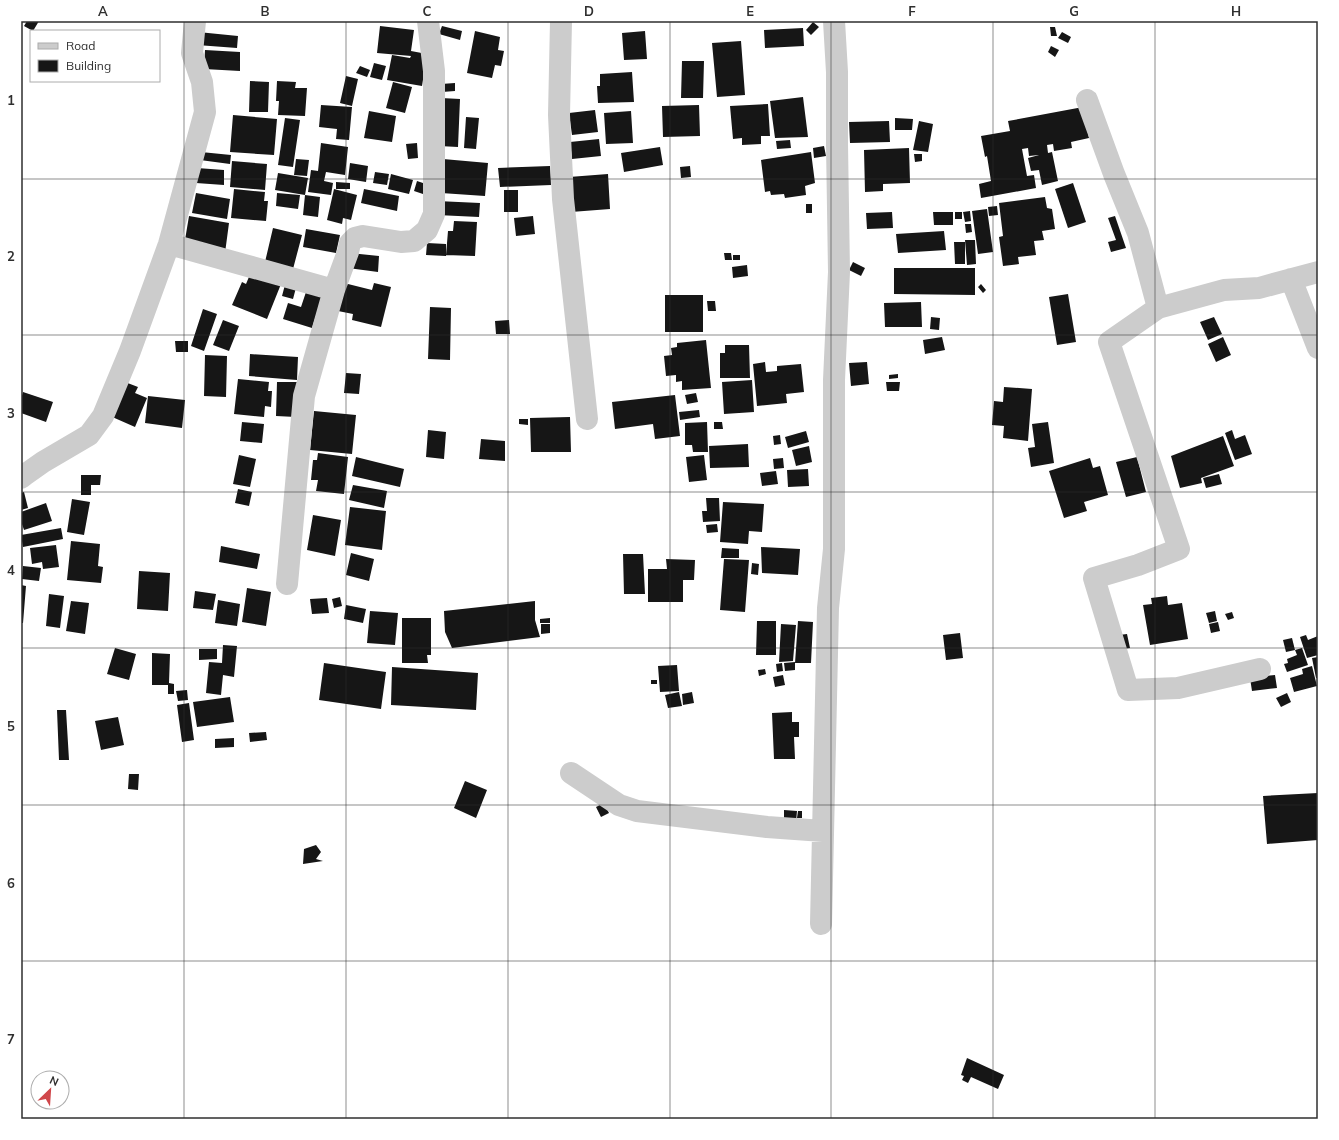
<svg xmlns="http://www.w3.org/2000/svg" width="1339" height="1140" font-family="Mulish,sans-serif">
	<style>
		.building { fill: #161616 }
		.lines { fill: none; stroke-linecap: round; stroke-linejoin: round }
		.street { stroke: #ccc; stroke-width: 22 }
		.grid { fill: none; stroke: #2f2f2f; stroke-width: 1; stroke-opacity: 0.55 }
		.neatline { fill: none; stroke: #2f2f2f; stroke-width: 1.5 }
		.grid-label { font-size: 13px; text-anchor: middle; font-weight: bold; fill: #2f2f2f }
	</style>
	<rect width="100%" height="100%" fill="#fff"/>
	<!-- building -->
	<path class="building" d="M 27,21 L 39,21 L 33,31 L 24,26 Z
		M 813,22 L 819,27 L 811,35 L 806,30 Z
		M 380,26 L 414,30 L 411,51 L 427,54 L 422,86 L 387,80 L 392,55 L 410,58 L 411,56 L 377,53 Z
		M 442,26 L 462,31 L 460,40 L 439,34 Z
		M 1050,27 L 1055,27 L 1057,36 L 1051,36 Z
		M 803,28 L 804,46 L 765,48 L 764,30 Z
		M 475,31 L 500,37 L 498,50 L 504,51 L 501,66 L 495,65 L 492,78 L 467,73 Z
		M 645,31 L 647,59 L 624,60 L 622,33 Z
		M 198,32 L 238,36 L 237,48 L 197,45 Z
		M 1062,32 L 1071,37 L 1068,43 L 1058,38 Z
		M 741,41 L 745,95 L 717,97 L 712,43 Z
		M 1051,46 L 1059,50 L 1055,57 L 1048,52 Z
		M 205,50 L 240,52 L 240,71 L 204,69 Z
		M 682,61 L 704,61 L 703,98 L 681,98 Z
		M 374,63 L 386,66 L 382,80 L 370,77 Z
		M 360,66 L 370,70 L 367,77 L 356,73 Z
		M 632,72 L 634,102 L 598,103 L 597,86 L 600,86 L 600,74 Z
		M 346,76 L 358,79 L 352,106 L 340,103 Z
		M 250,81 L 269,82 L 268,112 L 249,112 Z
		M 277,81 L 296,82 L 295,88 L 307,88 L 305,116 L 278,115 L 279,101 L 276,101 Z
		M 393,82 L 412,87 L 405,113 L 386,108 Z
		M 455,83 L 455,91 L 442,92 L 441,84 Z
		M 803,97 L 808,137 L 775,138 L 770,101 Z
		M 441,98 L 460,99 L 458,147 L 439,146 Z
		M 768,104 L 770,136 L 761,136 L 761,144 L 742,145 L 742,138 L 733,139 L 730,106 Z
		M 321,105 L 352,107 L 349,140 L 336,139 L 337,129 L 319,127 Z
		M 699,105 L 700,136 L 663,137 L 662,106 Z
		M 1083,107 L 1089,138 L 1071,142 L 1072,148 L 1054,151 L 1053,144 L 1047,145 L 1048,153 L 1052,152 L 1058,181 L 1042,185 L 1039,170 L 1031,171 L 1028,158 L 1039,155 L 1029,156 L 1028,148 L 1022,149 L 1027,176 L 1034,175 L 1036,188 L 981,198 L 979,184 L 991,181 L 987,156 L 985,157 L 981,136 L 1010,131 L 1008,121 Z
		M 595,110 L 598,132 L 572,135 L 569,113 Z
		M 369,111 L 396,116 L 392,142 L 364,138 Z
		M 631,111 L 633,143 L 606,144 L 604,113 Z
		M 233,115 L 277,119 L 274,155 L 230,152 Z
		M 466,117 L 479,118 L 476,149 L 464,148 Z
		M 285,118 L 300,120 L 293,167 L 278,165 Z
		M 895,118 L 913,119 L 912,130 L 895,130 Z
		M 889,121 L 890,142 L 850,143 L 849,122 Z
		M 919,121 L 933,124 L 928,152 L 913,150 Z
		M 599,139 L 601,156 L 572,159 L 570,142 Z
		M 790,140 L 791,148 L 777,149 L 776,141 Z
		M 321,143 L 348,147 L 345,175 L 326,172 L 324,181 L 333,183 L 331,195 L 308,192 L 311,170 L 318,171 Z
		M 417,143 L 418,158 L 408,159 L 406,144 Z
		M 824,146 L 826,156 L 814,158 L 813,148 Z
		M 660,147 L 663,165 L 624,172 L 621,153 Z
		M 909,148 L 910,183 L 883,184 L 883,191 L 865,192 L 864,150 Z
		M 201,152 L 231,155 L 230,164 L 200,160 Z
		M 811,152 L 815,183 L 805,186 L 806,195 L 785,198 L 784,194 L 771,195 L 770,191 L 765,192 L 761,160 Z
		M 914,154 L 922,154 L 922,161 L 915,162 Z
		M 296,159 L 309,160 L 307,176 L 294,175 Z
		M 443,159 L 488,163 L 485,196 L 441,193 Z
		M 232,161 L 267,164 L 265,190 L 230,187 Z
		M 350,163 L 368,166 L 366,182 L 348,179 Z
		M 550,166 L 551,185 L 500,187 L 498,168 Z
		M 690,166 L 691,177 L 681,178 L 680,167 Z
		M 197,168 L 224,170 L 224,185 L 196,183 Z
		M 375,172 L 389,174 L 387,185 L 373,183 Z
		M 278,173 L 308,178 L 305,195 L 275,190 Z
		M 391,174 L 413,180 L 409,194 L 388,189 Z
		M 608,174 L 610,209 L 571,212 L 569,177 Z
		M 417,181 L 426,184 L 423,194 L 414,191 Z
		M 336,182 L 350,183 L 350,189 L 336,189 Z
		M 1073,183 L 1086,222 L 1068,228 L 1055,189 Z
		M 234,189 L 265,192 L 264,201 L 268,201 L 266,221 L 231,218 Z
		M 334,189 L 357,195 L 351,220 L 343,218 L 342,224 L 327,220 Z
		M 364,189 L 399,196 L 397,211 L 361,203 Z
		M 504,190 L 518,190 L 518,212 L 504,212 Z
		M 196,193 L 230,199 L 227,219 L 192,213 Z
		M 277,193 L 300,195 L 298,209 L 276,206 Z
		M 305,195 L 320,197 L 318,217 L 303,215 Z
		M 1045,197 L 1047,208 L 1052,209 L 1055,229 L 1042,231 L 1044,240 L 1034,241 L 1036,255 L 1018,257 L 1019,264 L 1003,266 L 999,237 L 1003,236 L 999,203 Z
		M 437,201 L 480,203 L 479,217 L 437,215 Z
		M 806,204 L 812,204 L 812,213 L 806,213 Z
		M 997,206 L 998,215 L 989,216 L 988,207 Z
		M 987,209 L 993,252 L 978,254 L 972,211 Z
		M 970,211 L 971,221 L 965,222 L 963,212 Z
		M 892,212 L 893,228 L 867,229 L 866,213 Z
		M 933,212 L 953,212 L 953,225 L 934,225 Z
		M 955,212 L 962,212 L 962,219 L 955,219 Z
		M 189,216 L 229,223 L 225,253 L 184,246 Z
		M 533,216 L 535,234 L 516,236 L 514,218 Z
		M 1115,216 L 1126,248 L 1111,252 L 1108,242 L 1116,240 L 1108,218 Z
		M 454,221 L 477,222 L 475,256 L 446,255 L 448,231 L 453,231 Z
		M 965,224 L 971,224 L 972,232 L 966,233 Z
		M 273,228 L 302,235 L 293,269 L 265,262 Z
		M 306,229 L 340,235 L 336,253 L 303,247 Z
		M 944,231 L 946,250 L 898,253 L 896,234 Z
		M 965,240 L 975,240 L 976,264 L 967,265 Z
		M 954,242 L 965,242 L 965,264 L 955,264 Z
		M 427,243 L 446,244 L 446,256 L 426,255 Z
		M 350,253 L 379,256 L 378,272 L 348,268 Z
		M 724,253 L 731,253 L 732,260 L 725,260 Z
		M 733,255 L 740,255 L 740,260 L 733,260 Z
		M 853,262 L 865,268 L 861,276 L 849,270 Z
		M 747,265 L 748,276 L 733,278 L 732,267 Z
		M 894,268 L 975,268 L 975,295 L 894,294 Z
		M 251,272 L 281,284 L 267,319 L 232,305 L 242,282 L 246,284 Z
		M 286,281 L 297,284 L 293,299 L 282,296 Z
		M 344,283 L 372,290 L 374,283 L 391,287 L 381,327 L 352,320 L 353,314 L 338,311 Z
		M 981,284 L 986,290 L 983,293 L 978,287 Z
		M 306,292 L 322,297 L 312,328 L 283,319 L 288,303 L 301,307 Z
		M 1068,294 L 1076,342 L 1057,345 L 1049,297 Z
		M 665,295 L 703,295 L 703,332 L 665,332 Z
		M 707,301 L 715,301 L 716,311 L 708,311 Z
		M 921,302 L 922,327 L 885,327 L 884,303 Z
		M 430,307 L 451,308 L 450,360 L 428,359 Z
		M 203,309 L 217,314 L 204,351 L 191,346 Z
		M 931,317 L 940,318 L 939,330 L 930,329 Z
		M 1214,317 L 1222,334 L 1208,340 L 1200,322 Z
		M 223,320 L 239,326 L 229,351 L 213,345 Z
		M 509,320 L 510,334 L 496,334 L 495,321 Z
		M 942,337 L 945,350 L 925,354 L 923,340 Z
		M 1223,337 L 1231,355 L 1216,362 L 1208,344 Z
		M 706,340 L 711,388 L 682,390 L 682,381 L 676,382 L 676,375 L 666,376 L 664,356 L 672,355 L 671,348 L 677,347 L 677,343 Z
		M 175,341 L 188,341 L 188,352 L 176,352 Z
		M 725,345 L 749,345 L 750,378 L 720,378 L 720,353 L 725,353 Z
		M 250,354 L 298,357 L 297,380 L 249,376 Z
		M 205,355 L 227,356 L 226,397 L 204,396 Z
		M 765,362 L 766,372 L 777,371 L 777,366 L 801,364 L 804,392 L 786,394 L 787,403 L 757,406 L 753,364 Z
		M 867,362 L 869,384 L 851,386 L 849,363 Z
		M 346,373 L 361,374 L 359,394 L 344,393 Z
		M 898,374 L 898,378 L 889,379 L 889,375 Z
		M 238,379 L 269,382 L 268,391 L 272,391 L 271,407 L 265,406 L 264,417 L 234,414 Z
		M 752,380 L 754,412 L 724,414 L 722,382 Z
		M 125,382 L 138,387 L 135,393 L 147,398 L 135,427 L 110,416 Z
		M 277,382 L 297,382 L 296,417 L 276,416 Z
		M 886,382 L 900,382 L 899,391 L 887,391 Z
		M 1004,387 L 1032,389 L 1028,441 L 1003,438 L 1004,426 L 992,425 L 994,401 L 1003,402 Z
		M 23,392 L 53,402 L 46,422 L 21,413 L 21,399 Z
		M 696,393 L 698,402 L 687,404 L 685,395 Z
		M 675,395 L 680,436 L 655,439 L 653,424 L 615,429 L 612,402 Z
		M 148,396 L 185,400 L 182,428 L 145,423 Z
		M 699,410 L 700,417 L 680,420 L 679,412 Z
		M 314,411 L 356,415 L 352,454 L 310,450 Z
		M 570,417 L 571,452 L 531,452 L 530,418 Z
		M 519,419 L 528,419 L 528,425 L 519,424 Z
		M 242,422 L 264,424 L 262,443 L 240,441 Z
		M 707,422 L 708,452 L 693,452 L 692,445 L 685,445 L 685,423 Z
		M 714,422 L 722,422 L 723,429 L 714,429 Z
		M 1048,422 L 1054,463 L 1031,467 L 1028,448 L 1035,447 L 1032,424 Z
		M 428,430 L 446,432 L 444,459 L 426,457 Z
		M 1232,430 L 1235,439 L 1245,435 L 1252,454 L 1235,460 L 1225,433 Z
		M 806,431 L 809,442 L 788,448 L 785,437 Z
		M 780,435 L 781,444 L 774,445 L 773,436 Z
		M 1223,436 L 1234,466 L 1201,478 L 1202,483 L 1180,488 L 1171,456 Z
		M 481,439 L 505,441 L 505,461 L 479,459 Z
		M 748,444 L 749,467 L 710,468 L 709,446 Z
		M 809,446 L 812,462 L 796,466 L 792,450 Z
		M 318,453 L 348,457 L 344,494 L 316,491 L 318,480 L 311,480 L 313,460 L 317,460 Z
		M 239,455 L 256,459 L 250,487 L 233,484 Z
		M 704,455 L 707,480 L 689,482 L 686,457 Z
		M 356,457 L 404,469 L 400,487 L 352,476 Z
		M 1137,457 L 1146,492 L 1126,497 L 1116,462 Z
		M 783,458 L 784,468 L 774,469 L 773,459 Z
		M 1090,458 L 1093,468 L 1100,466 L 1108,495 L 1084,502 L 1087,511 L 1064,518 L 1049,471 Z
		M 808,469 L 809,486 L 788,487 L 787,470 Z
		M 776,471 L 778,484 L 762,486 L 760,473 Z
		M 1219,474 L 1222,484 L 1206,488 L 1203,478 Z
		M 81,475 L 101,475 L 100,485 L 91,485 L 91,495 L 81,495 Z
		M 353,485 L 387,491 L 384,508 L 349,500 Z
		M 238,489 L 252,492 L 249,506 L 235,503 Z
		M 24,492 L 28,508 L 21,510 L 21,493 Z
		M 706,498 L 719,498 L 720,521 L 703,522 L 702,511 L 707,511 Z
		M 72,499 L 90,502 L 84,535 L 67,532 Z
		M 723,502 L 764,504 L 762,532 L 749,531 L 748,544 L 720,542 Z
		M 46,503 L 52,521 L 24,530 L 21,521 L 21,512 Z
		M 350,507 L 386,511 L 382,550 L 345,545 Z
		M 313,515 L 341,520 L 335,556 L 307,550 Z
		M 717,524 L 718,532 L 707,533 L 706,525 Z
		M 61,528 L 63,539 L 23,547 L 21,535 Z
		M 71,541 L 100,544 L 98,566 L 103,567 L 101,583 L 67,580 Z
		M 56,545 L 59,567 L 43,569 L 42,562 L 32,564 L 30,548 Z
		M 221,546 L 260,554 L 257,569 L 219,562 Z
		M 761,547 L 800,549 L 798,575 L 762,573 Z
		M 722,548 L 739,549 L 739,558 L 721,558 Z
		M 351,553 L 374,559 L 369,581 L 346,575 Z
		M 623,554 L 643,554 L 645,594 L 624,594 Z
		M 666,559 L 695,560 L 694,580 L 683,580 L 683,602 L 648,602 L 648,569 L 667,569 Z
		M 724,559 L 749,560 L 745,612 L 720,610 Z
		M 752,563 L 759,564 L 758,575 L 751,574 Z
		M 23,566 L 41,568 L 39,581 L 22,579 Z
		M 139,571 L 170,573 L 168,611 L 137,609 Z
		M 21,585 L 26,586 L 23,623 L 21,623 Z
		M 247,588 L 271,592 L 266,626 L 242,622 Z
		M 195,591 L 216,594 L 213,610 L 193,608 Z
		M 49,594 L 64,596 L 60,628 L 46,626 Z
		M 1167,596 L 1168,605 L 1182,603 L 1188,639 L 1150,645 L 1143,605 L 1152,604 L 1151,598 Z
		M 340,597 L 342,606 L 334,608 L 332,599 Z
		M 327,598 L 329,613 L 312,614 L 310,599 Z
		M 218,600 L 240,604 L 237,626 L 215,623 Z
		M 71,601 L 89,603 L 85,634 L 66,631 Z
		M 535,601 L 535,620 L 540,637 L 452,648 L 445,632 L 444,611 Z
		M 346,605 L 366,609 L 363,623 L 344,619 Z
		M 370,611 L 398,613 L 395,645 L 367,643 Z
		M 1215,611 L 1217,621 L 1209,623 L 1206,613 Z
		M 1232,612 L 1234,618 L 1228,620 L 1225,614 Z
		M 402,618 L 431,618 L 431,655 L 427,655 L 428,663 L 402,663 Z
		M 550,618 L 550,623 L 540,623 L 540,619 Z
		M 757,621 L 776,621 L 776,655 L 756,655 Z
		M 798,621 L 813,622 L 811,663 L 795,663 Z
		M 1218,622 L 1220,631 L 1211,633 L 1209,624 Z
		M 541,624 L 550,624 L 550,633 L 541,634 Z
		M 781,624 L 796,625 L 793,661 L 779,662 Z
		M 960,633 L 963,658 L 946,660 L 943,635 Z
		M 1127,634 L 1130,648 L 1122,649 L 1119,635 Z
		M 1306,635 L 1308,640 L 1318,636 L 1318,655 L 1307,658 L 1300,637 Z
		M 1292,638 L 1295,650 L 1286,652 L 1283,640 Z
		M 223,645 L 237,646 L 234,677 L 223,675 L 221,695 L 206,693 L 209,662 L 222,663 Z
		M 115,648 L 136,654 L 129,680 L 107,674 Z
		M 1302,648 L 1308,665 L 1287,672 L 1284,664 L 1288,663 L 1287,659 L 1297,655 L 1295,650 Z
		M 199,649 L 217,649 L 217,659 L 199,660 Z
		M 152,653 L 170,654 L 169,683 L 174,684 L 174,694 L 168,694 L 168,685 L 152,685 Z
		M 1318,657 L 1318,678 L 1316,678 L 1312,658 Z
		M 795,662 L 795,670 L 785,671 L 784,663 Z
		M 324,663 L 386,672 L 381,709 L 319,700 Z
		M 782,663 L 783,671 L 777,672 L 776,664 Z
		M 677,665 L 679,691 L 660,692 L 658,666 Z
		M 1312,666 L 1317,686 L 1294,692 L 1290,678 L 1303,674 L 1302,669 Z
		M 392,667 L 478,673 L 476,710 L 391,705 Z
		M 765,669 L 766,674 L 759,676 L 758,670 Z
		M 783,675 L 785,685 L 775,687 L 773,677 Z
		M 1275,675 L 1277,688 L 1252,691 L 1250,678 Z
		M 651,680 L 657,680 L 657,684 L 651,684 Z
		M 187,690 L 188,700 L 178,701 L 176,691 Z
		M 679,692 L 682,706 L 668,708 L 665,695 Z
		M 692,692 L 694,703 L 683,705 L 682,694 Z
		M 1287,693 L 1291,702 L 1281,707 L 1276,698 Z
		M 230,697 L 234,722 L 197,727 L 193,702 Z
		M 189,703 L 194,740 L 182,742 L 177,705 Z
		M 57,710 L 66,710 L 69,760 L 59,760 Z
		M 792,712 L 792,722 L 799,722 L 799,737 L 794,737 L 795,759 L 774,759 L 772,713 Z
		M 118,717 L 124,745 L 101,750 L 95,721 Z
		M 266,732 L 267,740 L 250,742 L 249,733 Z
		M 234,738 L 234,747 L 215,748 L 215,739 Z
		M 129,774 L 139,774 L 138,790 L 128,789 Z
		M 465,781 L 487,790 L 476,818 L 454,808 Z
		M 1318,793 L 1318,840 L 1267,844 L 1263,796 Z
		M 604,803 L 609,813 L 601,817 L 596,807 Z
		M 784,810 L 797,811 L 796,822 L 784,821 Z
		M 798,811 L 802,811 L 802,818 L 797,818 Z
		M 316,845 L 321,852 L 316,859 L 323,861 L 303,864 L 304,849 Z
		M 967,1058 L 1004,1075 L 998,1089 L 971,1077 L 968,1083 L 962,1080 L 964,1076 L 961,1075 Z"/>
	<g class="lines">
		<!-- street -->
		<path class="street" d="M 561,21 L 559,115 L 563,199 L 587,419
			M 1087,100 L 1114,174 L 1138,233 L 1158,308
			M 169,244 L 334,290
			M 1291,279 L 1318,348
			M 21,478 L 26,474 L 43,462 L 89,435 L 103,416 L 130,351 L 169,244 L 205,112 L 202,82 L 192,53 L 195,21
			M 287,584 L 304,396 L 334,290 L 348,252 L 350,243 L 355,238 L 363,236 L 401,242 L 414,241 L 427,230 L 434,214 L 434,71 L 428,21
			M 1260,669 L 1178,688 L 1128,690 L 1094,578 L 1138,565 L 1179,549 L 1109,342 L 1158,308 L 1224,290 L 1259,288 L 1318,272
			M 571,773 L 619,805 L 637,811 L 767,827 L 823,831
			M 821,924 L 828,608 L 834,549 L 834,380 L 839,272 L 837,144 L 837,72 L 834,21"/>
	</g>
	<!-- grid -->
	<path class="grid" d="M 184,21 L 184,1119M 346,21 L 346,1119M 508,21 L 508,1119M 670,21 L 670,1119M 831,21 L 831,1119M 993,21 L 993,1119M 1155,21 L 1155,1119M 21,179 L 1318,179M 21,335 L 1318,335M 21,492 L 1318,492M 21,648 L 1318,648M 21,805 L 1318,805M 21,961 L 1318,961"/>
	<!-- border -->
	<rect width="1339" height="1140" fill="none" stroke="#ffffff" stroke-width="44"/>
	<!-- legend -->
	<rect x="30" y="30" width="130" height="52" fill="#ffffff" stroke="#acacac"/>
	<rect x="38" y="43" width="20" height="6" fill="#cccccc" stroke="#acacac"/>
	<text x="66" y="50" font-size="12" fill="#2f2f2f">Road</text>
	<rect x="38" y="60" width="20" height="12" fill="#161616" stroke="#acacac"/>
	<text x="66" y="70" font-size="12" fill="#2f2f2f">Building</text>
	<!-- north arrow -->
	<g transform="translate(50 1090) rotate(25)"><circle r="19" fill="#ffffff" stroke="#acacac"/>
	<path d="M0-3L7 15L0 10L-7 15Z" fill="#d0474b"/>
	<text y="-6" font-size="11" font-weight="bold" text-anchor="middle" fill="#2f2f2f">N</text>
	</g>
	<rect x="22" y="22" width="1295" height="1096" class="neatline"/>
	<g class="grid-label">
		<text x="103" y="16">A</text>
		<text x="265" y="16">B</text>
		<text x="427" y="16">C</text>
		<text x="589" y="16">D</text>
		<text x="750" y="16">E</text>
		<text x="912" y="16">F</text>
		<text x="1074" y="16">G</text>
		<text x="1236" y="16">H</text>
		<text x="11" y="105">1</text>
		<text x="11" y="261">2</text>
		<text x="11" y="418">3</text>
		<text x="11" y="575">4</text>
		<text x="11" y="731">5</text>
		<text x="11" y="888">6</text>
		<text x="11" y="1044">7</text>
	</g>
</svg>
